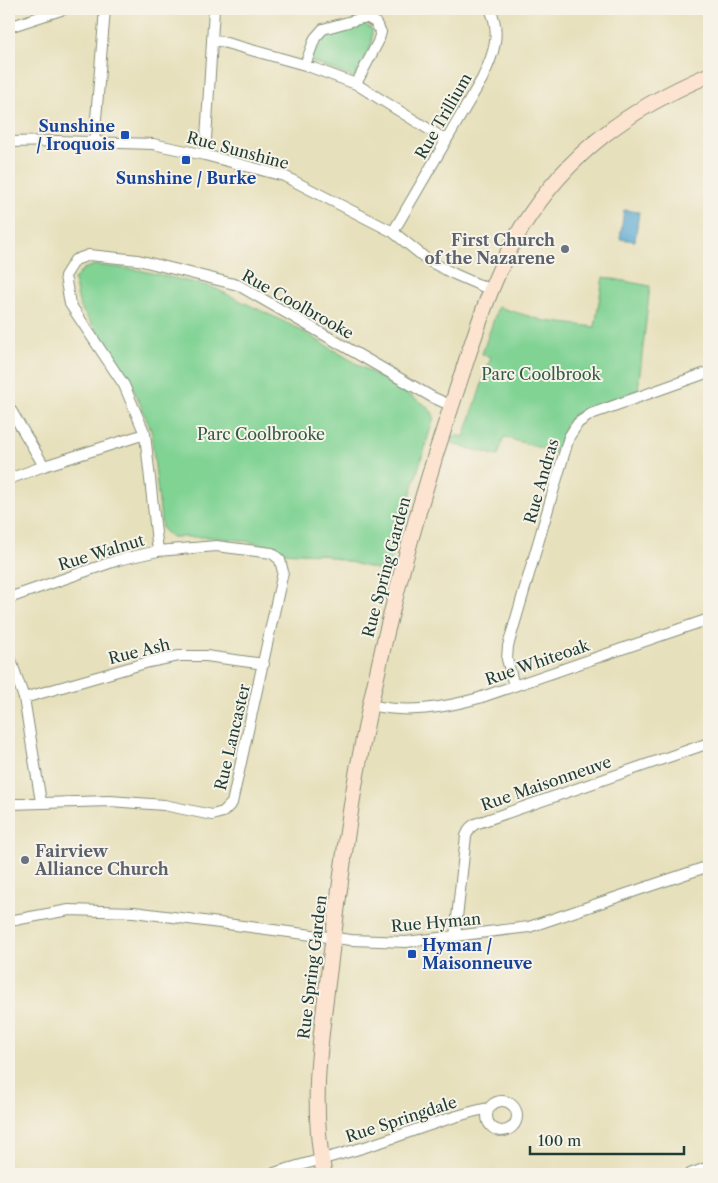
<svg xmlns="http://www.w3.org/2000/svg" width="718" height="1183" font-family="'Libre Caslon Text',serif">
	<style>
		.green { fill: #81d394; stroke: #508864 }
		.water { fill: #58a8d2; stroke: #3c7283 }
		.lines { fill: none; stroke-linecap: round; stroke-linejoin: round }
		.street-casing { stroke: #838e78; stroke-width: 12 }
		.secondary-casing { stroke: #838e78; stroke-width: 17 }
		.street { stroke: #fff; stroke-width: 10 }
		.secondary { stroke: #fde4d1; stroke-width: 15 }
		.transit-dot { fill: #1a4fb4; stroke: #f7f3e8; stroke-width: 2 }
		.worship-dot { fill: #6b7280; stroke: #f7f3e8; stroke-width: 2 }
		.labels { text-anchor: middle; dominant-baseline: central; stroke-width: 4; stroke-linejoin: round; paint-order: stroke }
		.street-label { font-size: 16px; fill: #1f3d34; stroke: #f7f3e8 }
		.transit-label { font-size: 16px; font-weight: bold; fill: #164399; stroke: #f7f3e8; text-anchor: end }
		.worship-label { font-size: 16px; font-weight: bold; fill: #5b616d; stroke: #f7f3e8; text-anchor: end }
		.park-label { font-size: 16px; fill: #335b47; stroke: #f7f3e8 }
	</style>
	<rect width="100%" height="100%" fill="#f7f3e8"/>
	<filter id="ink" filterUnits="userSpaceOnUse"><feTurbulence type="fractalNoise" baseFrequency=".02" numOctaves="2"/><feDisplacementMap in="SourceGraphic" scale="10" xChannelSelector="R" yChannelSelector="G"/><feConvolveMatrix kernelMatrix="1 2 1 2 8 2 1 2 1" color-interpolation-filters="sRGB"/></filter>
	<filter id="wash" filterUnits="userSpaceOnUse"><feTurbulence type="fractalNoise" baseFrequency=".0096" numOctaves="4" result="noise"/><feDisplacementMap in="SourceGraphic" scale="20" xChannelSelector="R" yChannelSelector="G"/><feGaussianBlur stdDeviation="1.12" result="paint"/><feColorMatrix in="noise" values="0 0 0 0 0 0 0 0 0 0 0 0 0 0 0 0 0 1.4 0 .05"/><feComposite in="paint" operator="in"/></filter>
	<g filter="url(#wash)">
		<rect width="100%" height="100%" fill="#e7e0bc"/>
		<!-- green -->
		<path class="green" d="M 362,23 L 372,29 L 372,44 L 354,78 L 310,61 C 325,28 329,33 362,23 Z
			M 95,265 L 139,270 L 212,287 L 297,328 L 424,404 L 432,412 L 434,417 L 387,572 L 319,554 L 280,552 L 270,546 L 239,540 L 207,537 L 171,537 L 162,529 L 151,430 L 130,380 L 80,307 L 74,280 L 83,269 Z
			M 603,277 L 650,286 L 638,390 L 574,414 L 565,426 L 556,453 L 504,437 L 498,456 L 452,444 L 455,435 L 464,437 L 491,357 L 482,354 L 498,307 L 545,321 L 595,327 Z"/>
		<!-- water -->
		<path class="water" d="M 624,210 L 639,212 L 635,241 L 620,239 Z"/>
	</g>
	<g filter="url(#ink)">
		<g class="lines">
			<!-- street casing -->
			<g class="street-casing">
				<path id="street" d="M 9,27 L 64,9
					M 212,39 L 305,65 L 356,84 L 378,42 L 381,32 L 375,22 L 366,17 L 323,29 L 315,38 L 305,65
					M 356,84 L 446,140
					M 9,142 L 57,141 L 153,144 L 205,155 L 284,176 L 393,232 L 429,261 L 454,274 L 491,290
					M 94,143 L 105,9
					M 205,155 L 214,9
					M 393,232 L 482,79 C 493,56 502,33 490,9
					M 9,407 L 44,466
					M 9,479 L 44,466 L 145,434
					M 158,551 L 145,434 L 124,385 L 70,304 L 65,276 L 75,260 L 89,255 L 138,260 L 238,285 L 432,397 L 452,406
					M 9,598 L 118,560 L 158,551 L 216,546 L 272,553 L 280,560 L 283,572 L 232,803 L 223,812 L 212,815 L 164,805 L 110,801 L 9,804
					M 9,655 L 24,698 L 41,802
					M 514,686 L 507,659 L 508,646 L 569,437 L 578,423 L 591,414 L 709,372
					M 24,698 L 149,662 L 179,656 L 206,656 L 264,664
					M 371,705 C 408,714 443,708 479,698 L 709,619
					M 9,921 L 69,910 L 134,912 L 351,940 L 406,942 L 529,927 L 709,866
					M 455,936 L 466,836 L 470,828 L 475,824 L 709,743
					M487 1116a15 15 0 1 1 30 0a15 15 0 1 1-30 0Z
					M 271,1174 C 304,1163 338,1156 371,1145 C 410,1133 448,1116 489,1108
					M 690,1174 L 709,1167"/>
			</g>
			<!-- secondary casing -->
			<g class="secondary-casing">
				<path id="secondary" d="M 324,1174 C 309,1097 322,1031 331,955 C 339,894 346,833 357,772 C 381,641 415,512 458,386 C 476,332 492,276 522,227 C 569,152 629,109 709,75"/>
			</g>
			<!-- street -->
			<use href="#street" class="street"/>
			<!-- secondary -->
			<use href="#secondary" class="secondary"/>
		</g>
	</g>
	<!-- markers -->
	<g class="transit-dot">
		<rect x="120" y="130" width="10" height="10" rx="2.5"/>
		<rect x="181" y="155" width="10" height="10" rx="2.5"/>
		<rect x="407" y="949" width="10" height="10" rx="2.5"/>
	</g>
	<g class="worship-dot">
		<circle cx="565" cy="249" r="5"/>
		<circle cx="25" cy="860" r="5"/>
	</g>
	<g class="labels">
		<!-- street labels -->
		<g class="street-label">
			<text transform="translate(443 116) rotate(-60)">Rue Trillium</text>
			<text transform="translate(238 150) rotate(15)">Rue Sunshine</text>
			<text transform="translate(298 304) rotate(29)">Rue Coolbrooke</text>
			<text transform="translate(541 481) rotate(-74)">Rue Andras</text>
			<text transform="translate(101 552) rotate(-17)">Rue Walnut</text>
			<text transform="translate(386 567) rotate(-75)">Rue Spring Garden</text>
			<text transform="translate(139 651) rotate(-14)">Rue Ash</text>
			<text transform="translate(537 662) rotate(-19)">Rue Whiteoak</text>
			<text transform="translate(232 737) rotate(-77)">Rue Lancaster</text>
			<text transform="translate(546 783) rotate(-19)">Rue Maisonneuve</text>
			<text transform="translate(436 922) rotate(-5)">Rue Hyman</text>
			<text transform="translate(312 967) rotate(-83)">Rue Spring Garden</text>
			<text transform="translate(401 1119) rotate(-18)">Rue Springdale</text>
		</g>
		<!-- transit labels -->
		<g class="transit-label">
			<text x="115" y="126">Sunshine<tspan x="115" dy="18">/ Iroquois</tspan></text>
			<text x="186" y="178" text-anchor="middle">Sunshine / Burke</text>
			<text x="422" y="945" text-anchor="start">Hyman /<tspan x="422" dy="18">Maisonneuve</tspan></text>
		</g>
		<!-- worship labels -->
		<g class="worship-label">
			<text x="555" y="240">First Church<tspan x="555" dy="18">of the Nazarene</tspan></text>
			<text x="35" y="851" text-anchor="start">Fairview<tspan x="35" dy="18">Alliance Church</tspan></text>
		</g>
		<!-- park labels -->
		<g class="park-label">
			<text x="541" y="374">Parc Coolbrook</text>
			<text x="261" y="434">Parc Coolbrooke</text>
		</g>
	</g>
	<!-- margin -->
	<rect width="718" height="1183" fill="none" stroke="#f7f3e8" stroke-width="30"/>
	<!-- scale -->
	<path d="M530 1146v8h154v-8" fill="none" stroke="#1f3d34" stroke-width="2.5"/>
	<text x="538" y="1146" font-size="15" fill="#1f3d34" stroke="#f7f3e8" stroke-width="4" paint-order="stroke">100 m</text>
</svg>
